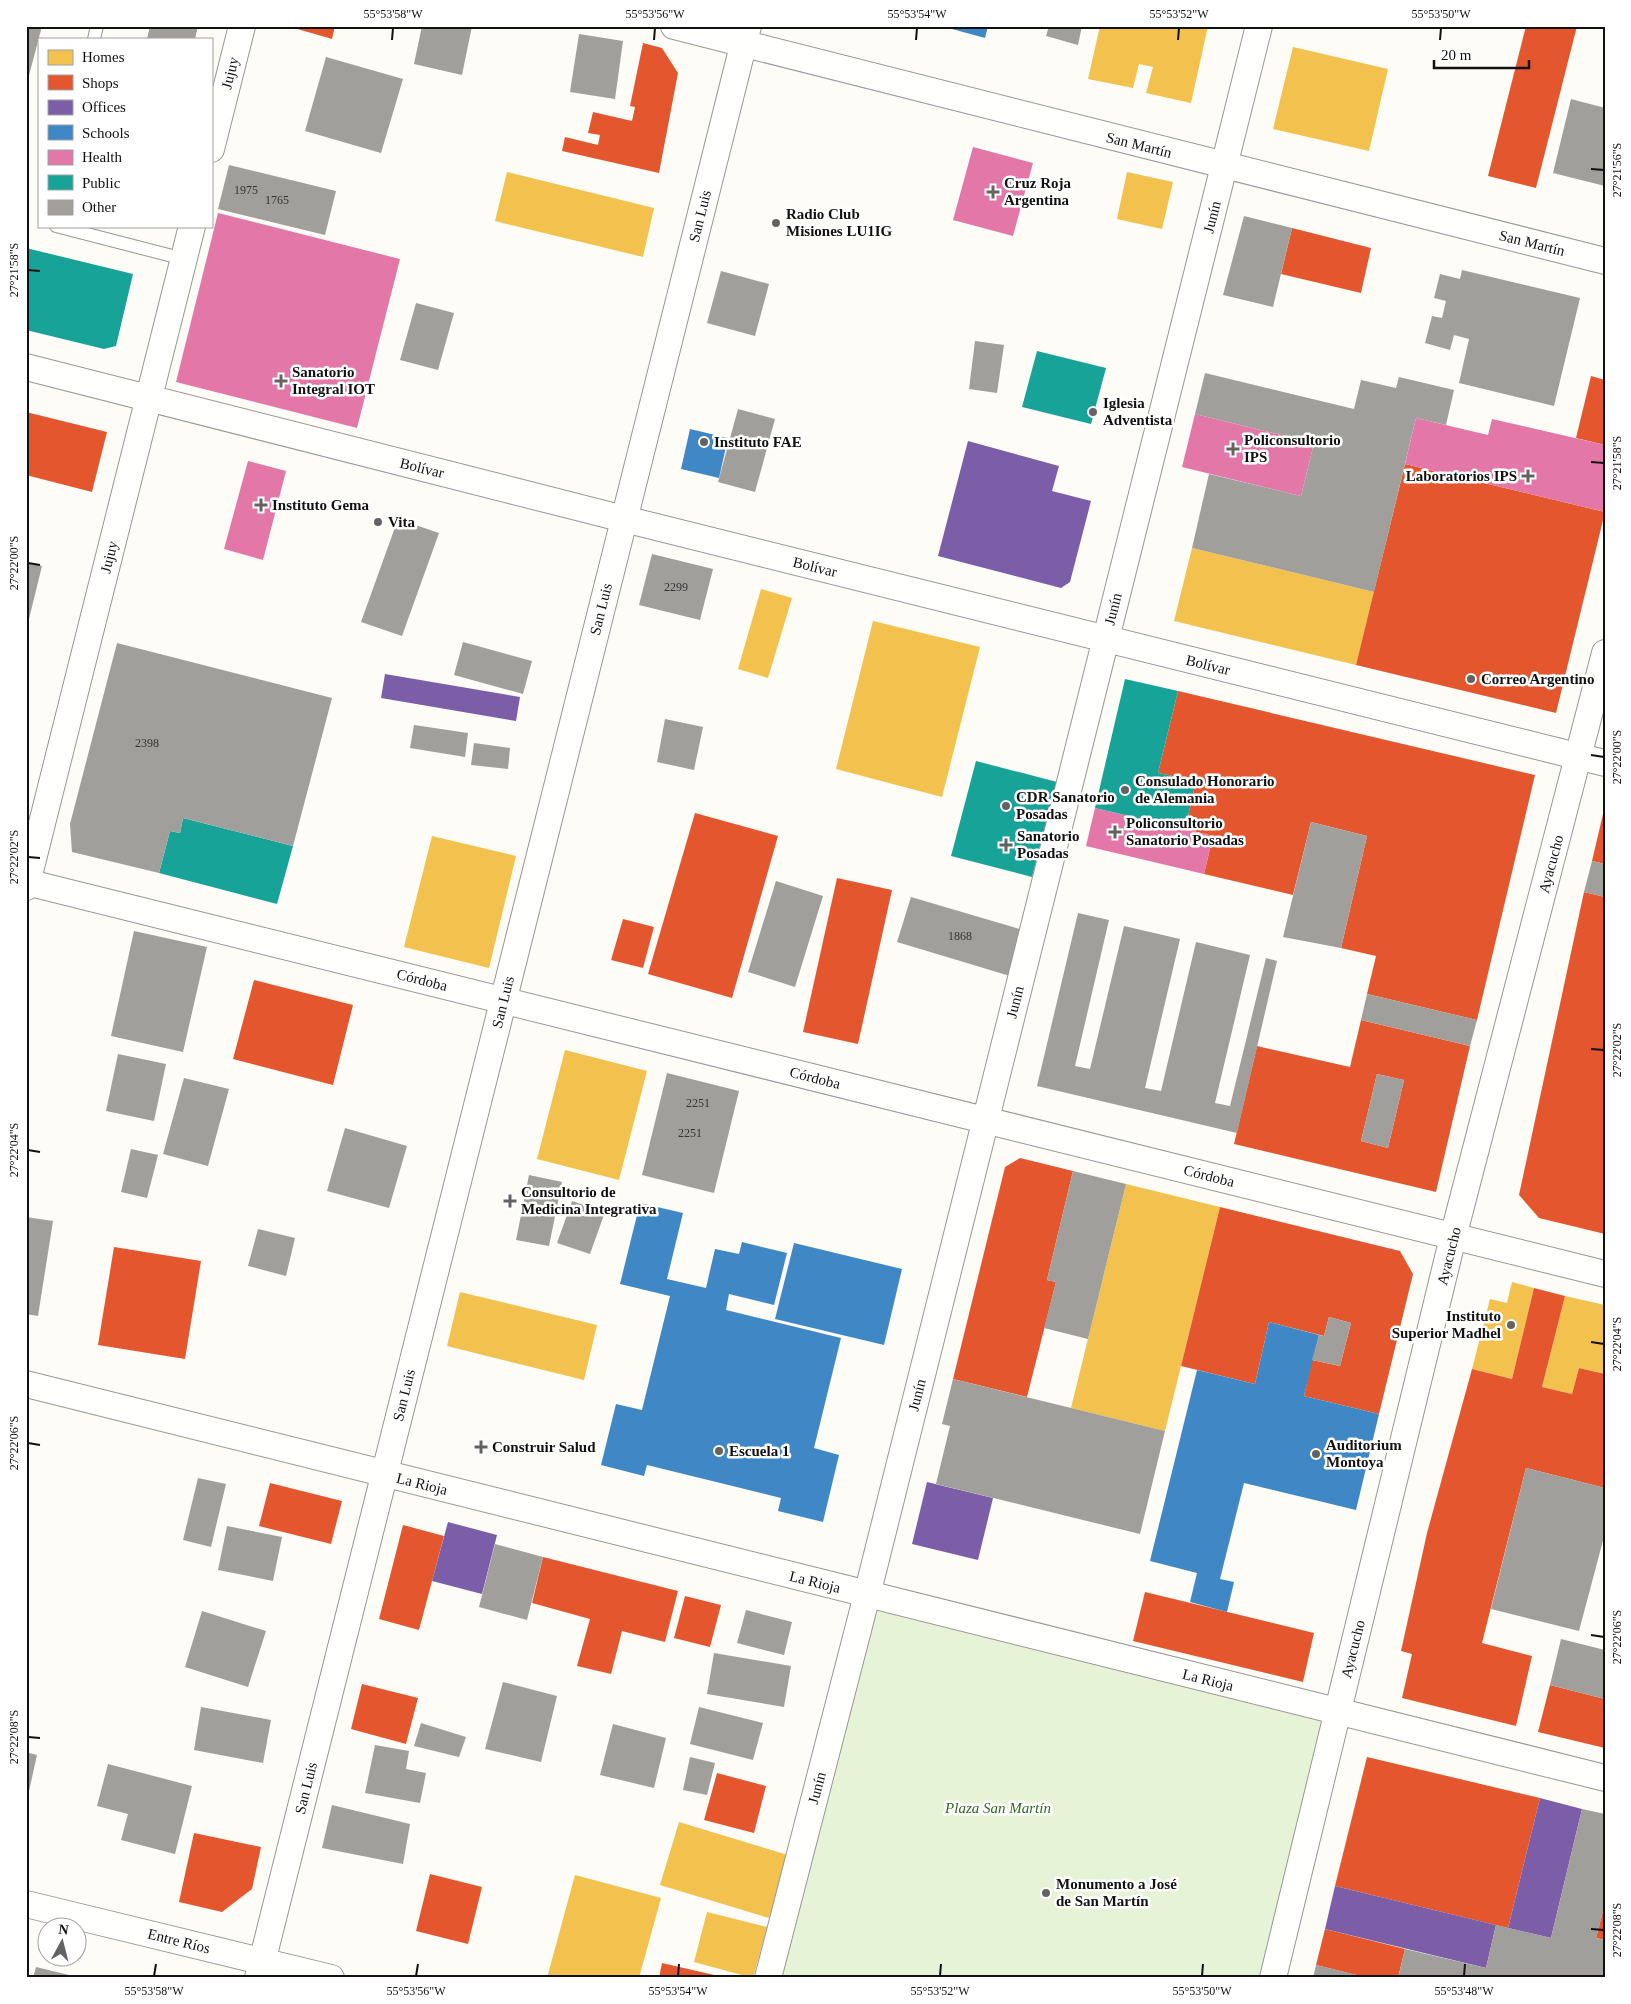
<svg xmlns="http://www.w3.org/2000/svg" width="1631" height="2004" viewBox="0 0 1631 2004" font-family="Georgia,serif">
	<rect width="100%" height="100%" fill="#fdfcf7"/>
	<!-- green -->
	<path fill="#e7f3d7" d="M874 1602 1332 1718 1266 1978H778Z"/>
	<!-- homes -->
	<g fill="#f2c14e">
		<path d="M1100 26H1208L1191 103 1146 93 1153 67 1139 64 1133 88 1088 79Z"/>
		<path d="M1293 47 1388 69 1369 151 1273 129Z"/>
		<path d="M507 172 654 208 643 257 495 221Z"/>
		<path d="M1127 172 1173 182 1162 229 1117 219Z"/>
		<path d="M1192 548 1374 592 1356 665 1174 621Z"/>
		<path d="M761 589 792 598 768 678 738 669Z"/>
		<path d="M873 621 980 647 942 797 836 769Z"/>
		<path d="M432 836 516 856 489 968 404 947Z"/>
		<path d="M565 1050 647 1071 619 1180 537 1159Z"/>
		<path d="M1126 1184 1220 1207 1165 1431 1071 1408Z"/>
		<path d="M1512 1282 1534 1288 1512 1379 1472 1369 1490 1299 1507 1303Z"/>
		<path d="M460 1292 597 1325 584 1380 447 1346Z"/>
		<path d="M1565 1296 1605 1305V1374L1579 1368 1572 1394 1542 1387Z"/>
		<path d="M679 1822 788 1855 769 1918 660 1885Z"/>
		<path d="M575 1875 661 1898 639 1978H547Z"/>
		<path d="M707 1912 767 1927 753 1978 694 1962Z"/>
	</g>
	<!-- shops -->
	<g fill="#e4572e" fill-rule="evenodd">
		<path d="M287 26H335L332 39Z"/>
		<path d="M1526 26H1577L1536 188 1488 176Z"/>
		<path d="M643 43 662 48 678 73 659 173 562 151 565 137 598 145 600 135 588 133 593 112 632 121 635 107 630 106Z"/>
		<path d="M1292 228 1371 248 1361 293 1281 274Z"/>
		<path d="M1591 376 1605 380V445L1576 438Z"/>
		<path d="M26 412 107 432 92 492 26 475Z"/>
		<path d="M1405 464 1605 512 1556 713 1356 665Z"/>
		<path d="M1178 691 1535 775 1477 1020 1367 994 1376 956 1341 948 1367 836 1311 822 1293 895 1204 874 1213 836 1185 829 1196 781 1158 773Z"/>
		<path d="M695 813 778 836 732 998 648 974Z"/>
		<path d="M1605 813V864L1592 861 1603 814Z"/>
		<path d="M837 878 892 890 858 1044 803 1032Z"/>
		<path d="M1584 892 1605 897V1234L1539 1218 1519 1195Z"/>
		<path d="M623 919 654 927 643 968 611 960Z"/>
		<path d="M254 980 353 1005 333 1085 233 1059Z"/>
		<path d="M1361 1020 1470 1046 1436 1192 1234 1144 1257 1046 1350 1067ZM1377 1074 1404 1080 1388 1148 1361 1141Z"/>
		<path d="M1020 1158 1073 1171 1047 1280 1056 1282 1027 1397 953 1379 1005 1167Z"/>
		<path d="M1220 1207 1400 1251 1413 1274 1379 1414 1304 1396 1312 1360 1340 1366 1351 1323 1329 1317 1324 1336 1269 1322 1255 1384 1181 1366Z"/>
		<path d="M114 1247 201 1261 185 1359 98 1345Z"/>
		<path d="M1534 1288 1565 1296 1542 1387 1572 1394 1579 1368 1605 1374V1488L1526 1468 1482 1643 1532 1656 1516 1726 1402 1698 1412 1654 1401 1651 1427 1533 1472 1369 1512 1379Z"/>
		<path d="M270 1483 342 1501 331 1544 259 1526Z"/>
		<path d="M403 1525 444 1536 419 1630 379 1619Z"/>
		<path d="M543 1557 678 1591 665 1642 622 1631 611 1674 577 1666 590 1619 532 1603Z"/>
		<path d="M1145 1592 1314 1633 1303 1682 1133 1641Z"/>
		<path d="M685 1596 721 1605 710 1647 674 1638Z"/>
		<path d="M362 1684 418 1698 406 1744 351 1729Z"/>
		<path d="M1550 1685 1605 1699V1748L1538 1732Z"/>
		<path d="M1367 1757 1540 1798 1508 1928 1335 1886Z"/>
		<path d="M717 1773 766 1786 754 1833 704 1820Z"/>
		<path d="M194 1833 261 1847 252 1889 222 1912 179 1902Z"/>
		<path d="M430 1874 482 1887 468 1944 416 1931Z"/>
		<path d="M1604 1907H1605V1940L1596 1938Z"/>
		<path d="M1325 1929 1405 1949 1398 1978H1368L1316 1965Z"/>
		<path d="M662 1963 723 1977V1978H659Z"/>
	</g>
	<!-- offices -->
	<g fill="#7b5ea7">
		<path d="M968 441 1059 466 1052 491 1091 501 1070 582 1061 588 938 556Z"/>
		<path d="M385 674 520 697 516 721 381 698Z"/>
		<path d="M927 1482 993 1498 978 1560 912 1544Z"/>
		<path d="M448 1522 497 1535 482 1594 432 1581Z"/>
		<path d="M1540 1798 1582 1809 1551 1938 1508 1928Z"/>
		<path d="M1335 1886 1496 1925 1486 1968 1325 1929Z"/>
	</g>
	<!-- schools -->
	<g fill="#3f88c5">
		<path d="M941 26H988L985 38Z"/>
		<path d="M690 429 728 438 719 478 681 469Z"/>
		<path d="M640 1203 683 1213 667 1279 706 1288 715 1249 739 1254 742 1242 787 1253 774 1305 729 1294 726 1310 841 1338 814 1448 839 1455 823 1522 778 1511 781 1498 647 1465 644 1476 601 1465 616 1404 642 1410 670 1296 620 1284Z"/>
		<path d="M794 1243 902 1269 884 1345 775 1319Z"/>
		<path d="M1269 1322 1319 1335 1304 1396 1379 1414 1356 1510 1244 1483 1220 1579 1234 1582 1227 1612 1190 1602 1197 1573 1150 1561 1197 1370 1255 1384Z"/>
	</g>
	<!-- health -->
	<g fill="#e377a8">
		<path d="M973 147 1033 163 1013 236 953 220Z"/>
		<path d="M218 213 400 259 357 428 176 382Z"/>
		<path d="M1195 414 1314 443 1301 496 1182 467Z"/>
		<path d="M1416 418 1488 435 1492 419 1605 445V512L1405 464Z"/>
		<path d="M248 461 286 471 263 560 224 549Z"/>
		<path d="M1095 808 1213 836 1204 874 1086 846Z"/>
	</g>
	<!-- public -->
	<g fill="#17a398">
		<path d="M26 248 133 274 116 346 104 349 26 330Z"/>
		<path d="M1037 351 1106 368 1091 424 1022 407Z"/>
		<path d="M1125 679 1178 691 1158 773 1196 781 1185 829 1095 808Z"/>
		<path d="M976 761 1057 782 1032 877 951 856Z"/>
		<path d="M183 818 293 846 277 904 159 873 170 831 180 833Z"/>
	</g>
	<!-- building -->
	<g fill="#a19f9c">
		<path d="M26 26H42L27 83H26Z"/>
		<path d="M150 26H198L195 39H147Z"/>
		<path d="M422 26H472L462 75 414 64Z"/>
		<path d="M1049 26H1082L1078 45 1046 36Z"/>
		<path d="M579 34 623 41 615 99 570 92Z"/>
		<path d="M326 57 403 79 381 153 305 131Z"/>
		<path d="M1571 99 1605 108V186L1553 173Z"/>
		<path d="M229 165 336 191 325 235 218 209Z"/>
		<path d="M1244 216 1292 228 1273 307 1223 295Z"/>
		<path d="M1462 270 1580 298 1554 406 1459 383 1469 339 1454 335 1450 350 1425 343 1432 316 1442 318 1446 301 1434 298 1440 274 1460 279Z"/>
		<path d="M721 271 769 284 755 336 707 323Z"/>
		<path d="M416 303 454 313 438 370 400 360Z"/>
		<path d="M975 341 1004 345 997 393 969 389Z"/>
		<path d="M1205 373 1354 409 1361 380 1396 388 1399 377 1454 390 1446 425 1416 418 1374 592 1192 548 1209 474 1301 496 1314 443 1195 414Z"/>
		<path d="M738 409 775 419 755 492 718 482Z"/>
		<path d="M398 519 439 533 402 636 361 622Z"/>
		<path d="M652 554 713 569 700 620 639 605Z"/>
		<path d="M26 562 42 566 27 627H26Z"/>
		<path d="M463 642 532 661 523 694 454 675Z"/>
		<path d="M117 643 332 698 293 846 183 818 180 833 170 831 159 873 72 852 70 824Z"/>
		<path d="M665 719 703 727 694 770 657 762Z"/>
		<path d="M414 725 468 733 465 757 410 748Z"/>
		<path d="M474 743 510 748 508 769 471 765Z"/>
		<path d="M1311 822 1367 836 1341 948 1283 937Z"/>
		<path d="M1592 861 1605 864V897L1584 892Z"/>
		<path d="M776 881 823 896 795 987 748 972Z"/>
		<path d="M911 897 1023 930 1010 976 897 942Z"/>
		<path d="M1078 913 1109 920 1075 1066 1090 1069 1124 926 1180 939 1145 1088 1161 1091 1196 942 1250 955 1215 1103 1230 1106 1266 958 1277 961 1237 1133 1037 1086Z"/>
		<path d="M134 931 207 947 183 1052 111 1036Z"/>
		<path d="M1367 994 1477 1020 1470 1046 1361 1020Z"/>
		<path d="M118 1054 166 1064 154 1121 106 1111Z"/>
		<path d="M667 1073 739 1091 714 1193 642 1175Z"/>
		<path d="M1377 1074 1404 1080 1388 1148 1361 1141Z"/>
		<path d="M184 1078 229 1089 208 1166 163 1154Z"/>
		<path d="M345 1128 407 1146 389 1208 327 1191Z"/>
		<path d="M131 1149 158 1155 147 1198 121 1192Z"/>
		<path d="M1073 1171 1126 1184 1088 1339 1044 1328 1056 1282 1047 1280Z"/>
		<path d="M529 1175 562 1182 549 1246 516 1240Z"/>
		<path d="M572 1201 605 1212 590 1254 557 1243Z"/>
		<path d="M26 1217 53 1221 38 1316 26 1314Z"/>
		<path d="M258 1229 295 1238 286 1276 248 1266Z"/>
		<path d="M1329 1317 1351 1323 1340 1366 1312 1360 1319 1335 1324 1336Z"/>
		<path d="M953 1379 1165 1431 1140 1534 936 1484 950 1426 942 1424Z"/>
		<path d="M1526 1468 1605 1488V1533L1579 1631 1491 1609Z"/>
		<path d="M198 1478 226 1484 211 1547 183 1540Z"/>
		<path d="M227 1526 282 1537 273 1581 218 1570Z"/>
		<path d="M495 1544 543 1557 527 1620 479 1607Z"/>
		<path d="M746 1610 792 1622 784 1655 737 1643Z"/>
		<path d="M202 1611 266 1631 248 1687 185 1667Z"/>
		<path d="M1561 1639 1605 1650V1699L1550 1685Z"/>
		<path d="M714 1653 791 1666 784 1707 707 1694Z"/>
		<path d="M503 1682 557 1696 541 1762 485 1749Z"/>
		<path d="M201 1707 271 1720 263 1763 194 1750Z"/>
		<path d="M699 1707 763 1723 753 1760 690 1744Z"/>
		<path d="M421 1723 466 1737 459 1757 414 1746Z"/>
		<path d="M613 1724 666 1738 654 1788 600 1775Z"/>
		<path d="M375 1745 409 1751 406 1769 426 1773 420 1803 365 1793Z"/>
		<path d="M26 1752 37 1755 27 1800H26Z"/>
		<path d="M690 1757 715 1763 707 1795 683 1790Z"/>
		<path d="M108 1764 192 1786 175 1854 121 1840 128 1814 97 1806Z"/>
		<path d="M332 1805 410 1824 403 1864 322 1848Z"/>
		<path d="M1582 1809 1605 1814V1904L1596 1938 1605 1940V1978H1398L1405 1949 1486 1968 1496 1925 1551 1938Z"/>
		<path d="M1316 1965 1365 1977V1978H1313Z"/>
		<path d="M36 1967 69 1975V1978H33Z"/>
	</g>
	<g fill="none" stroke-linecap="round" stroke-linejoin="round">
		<!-- lane casing -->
		<g stroke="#979795" stroke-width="14">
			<g id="lane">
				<path d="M94 39 97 26"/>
				<path d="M56 226 184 259"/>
			</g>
		</g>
		<!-- street casing -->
		<g stroke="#979795" stroke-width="28">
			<g id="street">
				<path d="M674 26 1605 261"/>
				<path d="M211 149 242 26"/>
				<path d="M26 367 624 519 1605 763"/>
				<path d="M26 882 1605 1274"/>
				<path d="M26 887 192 226"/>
				<path d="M26 1384 1605 1778"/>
				<path d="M26 1904 331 1978"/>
				<path d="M258 1978 748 26"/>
				<path d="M768 1978 867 1595 1259 26"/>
				<path d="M1273 1978 1453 1237 1605 653"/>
			</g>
		</g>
		<!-- lane -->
		<use href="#lane" stroke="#fffffe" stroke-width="12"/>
		<!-- street -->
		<use href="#street" stroke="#fffffe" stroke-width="26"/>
	</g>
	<!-- ticks -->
	<path fill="none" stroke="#111" stroke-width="2" d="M392 40 393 28M654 40 655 28M916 40 917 28M1178 40 1179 28M1440 40 1441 28M1591 169 1604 170M28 270 40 271M1591 462 1604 463M28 563 40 565M1591 755 1604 757M28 857 40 858M1591 1049 1604 1050M28 1150 40 1152M1591 1342 1604 1344M28 1443 40 1445M1591 1635 1604 1637M28 1737 40 1738M1591 1929 1604 1930M154 1976 156 1964M416 1976 418 1964M678 1976 679 1964M940 1976 941 1964M1202 1976 1203 1964M1464 1976 1465 1964"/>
	<!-- markers -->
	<g fill="#646362" stroke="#fff" stroke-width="2">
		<path d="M990.5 184.5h5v5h5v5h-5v5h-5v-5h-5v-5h5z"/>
		<circle cx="776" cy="223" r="5"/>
		<path d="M278.5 373.5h5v5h5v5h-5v5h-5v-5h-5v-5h5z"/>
		<circle cx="1093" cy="412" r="5"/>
		<circle cx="704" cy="442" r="5"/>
		<path d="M1230.5 441.5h5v5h5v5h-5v5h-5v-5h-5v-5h5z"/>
		<path d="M1525.5 468.5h5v5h5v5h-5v5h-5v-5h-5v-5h5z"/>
		<path d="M258.5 497.5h5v5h5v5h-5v5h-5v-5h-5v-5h5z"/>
		<circle cx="378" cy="522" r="5"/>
		<circle cx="1471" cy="679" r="5"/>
		<circle cx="1125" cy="790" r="5"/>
		<circle cx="1006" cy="806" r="5"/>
		<path d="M1112.5 824.5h5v5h5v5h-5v5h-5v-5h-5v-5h5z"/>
		<path d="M1003.5 837.5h5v5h5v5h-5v5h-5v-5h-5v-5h5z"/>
		<path d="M507.5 1193.5h5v5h5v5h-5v5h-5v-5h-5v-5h5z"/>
		<circle cx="1511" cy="1325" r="5"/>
		<path d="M478.5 1439.5h5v5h5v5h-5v5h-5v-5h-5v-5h5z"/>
		<circle cx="719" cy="1451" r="5"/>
		<circle cx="1316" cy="1454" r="5"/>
		<circle cx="1046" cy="1893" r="5"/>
	</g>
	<g text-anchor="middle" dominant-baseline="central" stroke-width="5" stroke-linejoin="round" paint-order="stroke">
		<!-- number labels -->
		<g font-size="12" fill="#353434">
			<text x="246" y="190">1975</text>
			<text x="277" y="200">1765</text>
			<text x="676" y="587">2299</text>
			<text x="147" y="743">2398</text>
			<text x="960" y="936">1868</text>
			<text x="698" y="1103">2251</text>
			<text x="690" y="1133">2251</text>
		</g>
		<!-- street labels -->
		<g font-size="15" fill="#111" stroke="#fff">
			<text transform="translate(230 73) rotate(-76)">Jujuy</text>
			<text transform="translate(1139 145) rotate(14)">San Martín</text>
			<text transform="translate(700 216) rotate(-76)">San Luis</text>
			<text transform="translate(1212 217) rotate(-76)">Junín</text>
			<text transform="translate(1532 243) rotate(14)">San Martín</text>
			<text transform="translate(422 468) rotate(14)">Bolívar</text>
			<text transform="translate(109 557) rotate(-76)">Jujuy</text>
			<text transform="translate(815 567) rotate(14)">Bolívar</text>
			<text transform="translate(601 609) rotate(-76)">San Luis</text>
			<text transform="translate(1113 609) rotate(-76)">Junín</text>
			<text transform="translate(1208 665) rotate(14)">Bolívar</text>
			<text transform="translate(1551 864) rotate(-75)">Ayacucho</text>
			<text transform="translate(422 980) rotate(14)">Córdoba</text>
			<text transform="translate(503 1002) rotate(-76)">San Luis</text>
			<text transform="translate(1015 1002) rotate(-76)">Junín</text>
			<text transform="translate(815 1078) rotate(14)">Córdoba</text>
			<text transform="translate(1209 1176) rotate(14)">Córdoba</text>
			<text transform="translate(1449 1256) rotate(-76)">Ayacucho</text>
			<text transform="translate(404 1395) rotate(-76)">San Luis</text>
			<text transform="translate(917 1395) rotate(-76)">Junín</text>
			<text transform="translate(422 1484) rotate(14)">La Rioja</text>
			<text transform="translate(815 1582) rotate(14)">La Rioja</text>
			<text transform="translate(1353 1649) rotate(-76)">Ayacucho</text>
			<text transform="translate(1208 1680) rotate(14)">La Rioja</text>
			<text transform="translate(306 1788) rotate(-76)">San Luis</text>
			<text transform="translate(817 1788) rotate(-75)">Junín</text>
			<text transform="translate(179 1941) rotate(14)">Entre Ríos</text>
		</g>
		<!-- poi labels -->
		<g font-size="15" font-weight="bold" fill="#111" stroke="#fff" text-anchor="start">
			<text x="1004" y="183">Cruz Roja<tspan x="1004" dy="17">Argentina</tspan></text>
			<text x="786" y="214">Radio Club<tspan x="786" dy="17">Misiones LU1IG</tspan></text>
			<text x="292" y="372">Sanatorio<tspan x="292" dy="17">Integral IOT</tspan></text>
			<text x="1103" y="403">Iglesia<tspan x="1103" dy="17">Adventista</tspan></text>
			<text x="1244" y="440">Policonsultorio<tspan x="1244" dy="17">IPS</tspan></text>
			<text x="714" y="442">Instituto FAE</text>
			<text x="1517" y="476" text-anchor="end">Laboratorios IPS</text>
			<text x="272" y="505">Instituto Gema</text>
			<text x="388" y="522">Vita</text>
			<text x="1481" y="679">Correo Argentino</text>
			<text x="1135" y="781">Consulado Honorario<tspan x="1135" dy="17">de Alemania</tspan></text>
			<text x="1016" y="797">CDR Sanatorio<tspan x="1016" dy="17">Posadas</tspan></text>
			<text x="1126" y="823">Policonsultorio<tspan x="1126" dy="17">Sanatorio Posadas</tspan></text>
			<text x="1017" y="836">Sanatorio<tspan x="1017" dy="17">Posadas</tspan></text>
			<text x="521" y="1192">Consultorio de<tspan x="521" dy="17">Medicina Integrativa</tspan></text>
			<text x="1501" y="1316" text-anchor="end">Instituto<tspan x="1501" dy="17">Superior Madhel</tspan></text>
			<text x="1326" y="1445">Auditorium<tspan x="1326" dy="17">Montoya</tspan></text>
			<text x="492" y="1447">Construir Salud</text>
			<text x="729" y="1451">Escuela 1</text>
			<text x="1056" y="1884">Monumento a José<tspan x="1056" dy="17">de San Martín</tspan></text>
		</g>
		<!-- park labels -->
		<g font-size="15" font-style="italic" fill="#2f6b1f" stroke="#fff">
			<text x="998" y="1808">Plaza San Martín</text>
		</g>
	</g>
	<!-- border -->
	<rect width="1631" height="2004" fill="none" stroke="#ffffff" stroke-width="55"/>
	<!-- legend -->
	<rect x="38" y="38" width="175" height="190" fill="#ffffff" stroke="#a0a0a0"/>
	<rect x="48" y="50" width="25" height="15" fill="#f2c14e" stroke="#a0a0a0"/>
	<text x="82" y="62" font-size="15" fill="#111111">Homes</text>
	<rect x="48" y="75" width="25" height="15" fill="#e4572e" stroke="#a0a0a0"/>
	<text x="82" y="88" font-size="15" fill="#111111">Shops</text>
	<rect x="48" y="100" width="25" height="15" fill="#7b5ea7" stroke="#a0a0a0"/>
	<text x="82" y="112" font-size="15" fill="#111111">Offices</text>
	<rect x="48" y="125" width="25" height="15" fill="#3f88c5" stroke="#a0a0a0"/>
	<text x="82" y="138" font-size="15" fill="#111111">Schools</text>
	<rect x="48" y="150" width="25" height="15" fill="#e377a8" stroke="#a0a0a0"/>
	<text x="82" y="162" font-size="15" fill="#111111">Health</text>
	<rect x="48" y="175" width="25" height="15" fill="#17a398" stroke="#a0a0a0"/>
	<text x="82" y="188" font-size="15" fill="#111111">Public</text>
	<rect x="48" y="200" width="25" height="15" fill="#a19f9c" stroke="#a0a0a0"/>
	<text x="82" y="212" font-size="15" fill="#111111">Other</text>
	<!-- north arrow -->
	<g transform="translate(62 1942) rotate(7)"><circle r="24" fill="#ffffff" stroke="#a0a0a0"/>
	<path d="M0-4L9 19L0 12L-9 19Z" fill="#646362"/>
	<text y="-8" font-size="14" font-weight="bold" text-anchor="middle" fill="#111111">N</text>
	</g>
	<!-- scale -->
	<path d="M1434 60v8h95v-8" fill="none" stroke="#111111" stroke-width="2.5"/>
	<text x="1441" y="60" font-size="15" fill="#111111" stroke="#ffffff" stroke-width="4" paint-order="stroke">20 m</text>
	<rect x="28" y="28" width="1576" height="1948" fill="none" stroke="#111" stroke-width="2"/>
	<g font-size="12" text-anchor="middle" fill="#111">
		<text x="393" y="18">55°53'58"W</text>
		<text x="655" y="18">55°53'56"W</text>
		<text x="917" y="18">55°53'54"W</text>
		<text x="1179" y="18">55°53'52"W</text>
		<text x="1441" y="18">55°53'50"W</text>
		<text transform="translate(1617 170) rotate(-90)" y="4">27°21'56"S</text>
		<text transform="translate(14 270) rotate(-90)" y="4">27°21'58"S</text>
		<text transform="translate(1617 463) rotate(-90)" y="4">27°21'58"S</text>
		<text transform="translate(14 563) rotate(-90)" y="4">27°22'00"S</text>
		<text transform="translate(1617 757) rotate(-90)" y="4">27°22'00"S</text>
		<text transform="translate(14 857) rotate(-90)" y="4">27°22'02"S</text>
		<text transform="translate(1617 1050) rotate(-90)" y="4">27°22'02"S</text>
		<text transform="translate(14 1150) rotate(-90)" y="4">27°22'04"S</text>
		<text transform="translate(1617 1344) rotate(-90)" y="4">27°22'04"S</text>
		<text transform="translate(14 1443) rotate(-90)" y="4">27°22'06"S</text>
		<text transform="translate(1617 1637) rotate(-90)" y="4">27°22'06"S</text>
		<text transform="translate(14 1737) rotate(-90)" y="4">27°22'08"S</text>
		<text transform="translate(1617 1930) rotate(-90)" y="4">27°22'08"S</text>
		<text x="154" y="1995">55°53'58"W</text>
		<text x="416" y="1995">55°53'56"W</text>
		<text x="678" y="1995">55°53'54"W</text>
		<text x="940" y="1995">55°53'52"W</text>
		<text x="1202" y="1995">55°53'50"W</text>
		<text x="1464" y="1995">55°53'48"W</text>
	</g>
</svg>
